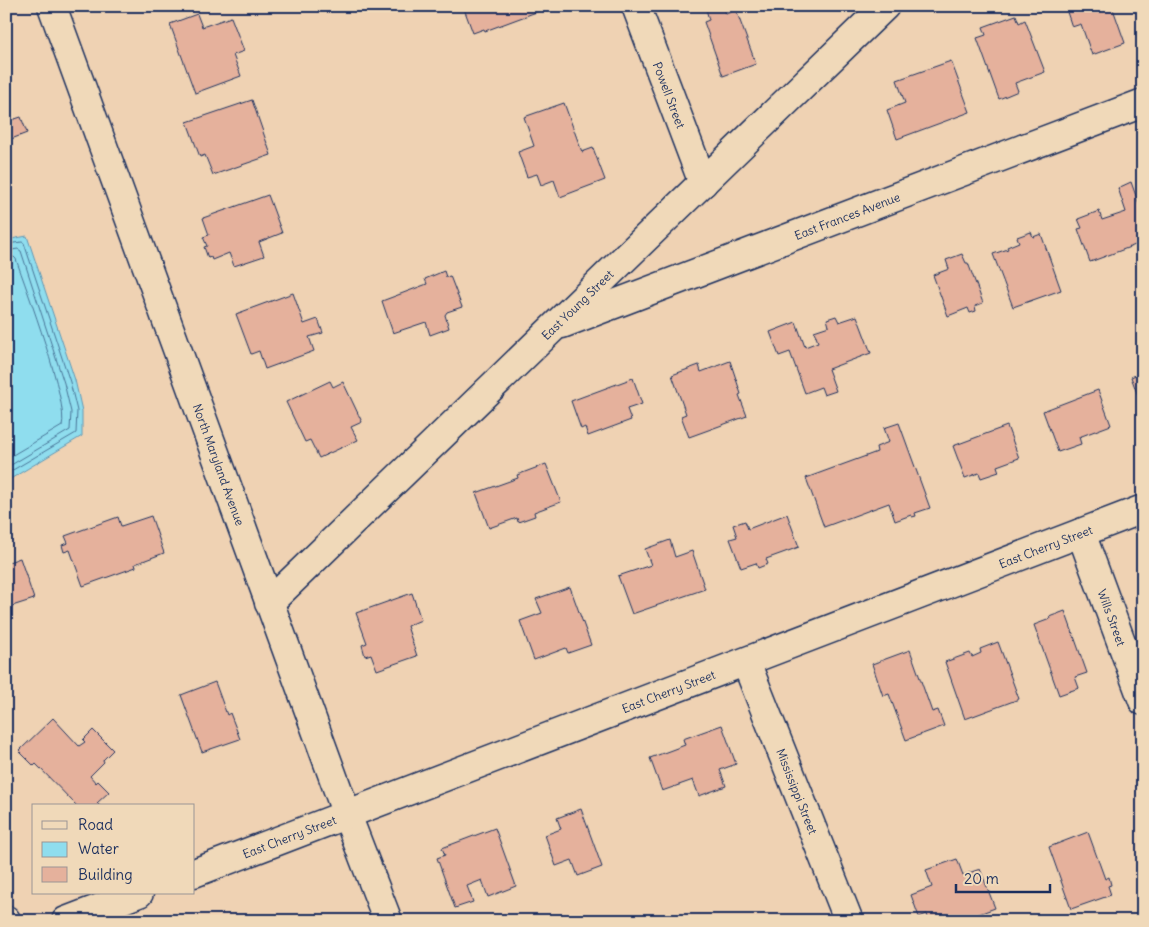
<svg xmlns="http://www.w3.org/2000/svg" width="1149" height="927" viewBox="0 0 1149 927" font-family="Delius,sans-serif">
	<rect width="100%" height="100%" fill="#efd2b3"/>
	<filter id="ink" filterUnits="userSpaceOnUse"><feTurbulence type="fractalNoise" baseFrequency=".02" numOctaves="2"/><feDisplacementMap in="SourceGraphic" scale="10" xChannelSelector="R" yChannelSelector="G"/><feConvolveMatrix kernelMatrix="1 2 1 2 8 2 1 2 1" color-interpolation-filters="sRGB"/></filter>
	<g filter="url(#ink)">
		<!-- water -->
		<path fill="#8fddee" stroke="#6197b4" d="M27 236 75 380 82 411V436L12 478 6 480V240Z"/>
		<g fill="none" stroke-linecap="round" stroke-linejoin="round">
			<!-- shore -->
			<g stroke="#497598" stroke-width="1">
				<path d="M6 244 22 242 24 243 70 382 77 411 76 433 6 474"/>
				<path d="M6 251 18 249 21 251 64 383 71 412 70 430 6 468"/>
				<path d="M6 258 14 257 16 259C26 288 69 402 62 426L6 459"/>
			</g>
		</g>
		<!-- building -->
		<g fill="#e5b19c" stroke="#1b2f5e">
			<path d="M463 6H537L539 11 485 31 484 29 473 33Z"/>
			<path d="M714 6H723L726 14 736 10 756 64 723 76 704 22 709 20 706 9Z"/>
			<path d="M1065 6H1112L1125 43 1092 55 1081 24 1072 27Z"/>
			<path d="M197 14 202 27 231 17 244 51 233 55 241 76 195 93 170 24Z"/>
			<path d="M1016 15 1019 23 1025 20 1045 72 1015 83 1018 91 999 99 977 38 986 35 983 27Z"/>
			<path d="M951 61 970 112 897 139 887 110 905 103 897 80Z"/>
			<path d="M252 100 271 155 213 175 205 155 200 157 187 122Z"/>
			<path d="M564 103 582 152 593 148 605 180 560 197 554 180 541 185 537 174 527 177 518 152 534 146 524 117Z"/>
			<path d="M21 117 27 133 6 141V122Z"/>
			<path d="M1131 182 1140 207 1143 206V251L1141 252 1138 244 1090 262 1078 229 1082 228 1078 219 1099 211 1102 220 1126 212 1118 188Z"/>
			<path d="M268 195 282 233 259 242 264 256 234 266 229 253 212 260 211 257 208 258 204 247 207 246 203 237 209 235 203 218Z"/>
			<path d="M1031 232 1033 237 1041 234 1061 290 1013 307 993 254 1008 249 1007 247 1019 242 1017 237Z"/>
			<path d="M962 254 966 263H968L983 303 975 306 976 311 970 313 968 308 948 316 933 275 949 269 946 260Z"/>
			<path d="M444 271 446 277 450 276 462 307 447 312 445 315 449 328 430 335 426 322 393 333 382 301 427 284 425 279Z"/>
			<path d="M293 293 304 324 318 319 323 333 309 337 314 351 265 369 259 351 251 354 236 314Z"/>
			<path d="M836 316 839 322 857 316 871 353 828 369 836 391 824 395 821 387 805 393 790 352 779 356 770 332 796 322 805 347 818 342 814 331 829 326 827 319Z"/>
			<path d="M730 361 741 394 739 395 747 416 689 437 681 416 686 414 672 375 699 365 701 372Z"/>
			<path d="M1143 372V409L1131 377Z"/>
			<path d="M633 378 642 404 627 409 631 420 588 436 585 427 581 429 571 401Z"/>
			<path d="M330 381 333 387 343 382 362 422 351 427 358 440 319 458 310 440 305 442 286 402Z"/>
			<path d="M1098 390 1111 425 1079 437 1081 444 1058 452 1043 411Z"/>
			<path d="M899 423 930 508 915 513 916 516 912 517 911 515 895 521 889 503 824 527 806 478 877 452 876 447 889 442 884 428Z"/>
			<path d="M1007 426 1019 458 997 466 999 472 981 478 979 473 965 478 953 446Z"/>
			<path d="M546 464 561 502 534 512 535 516 518 522 517 518 489 528 476 493 518 478 517 475Z"/>
			<path d="M787 514 799 547 766 559 768 564 758 568 756 563 741 568 730 539 737 537 733 525 745 521 748 529Z"/>
			<path d="M151 516 164 553 135 564 136 567 83 586 70 550 64 552 62 545 68 543 65 536 118 517 121 526Z"/>
			<path d="M670 540 675 557 692 551 705 589 632 614 618 576 651 565 645 549Z"/>
			<path d="M20 558 34 599 6 608V563Z"/>
			<path d="M570 587 591 645 568 653 566 648 534 660 520 621 542 613 536 599Z"/>
			<path d="M412 593 421 620 407 626 417 656 377 670 371 654 365 656 362 645 367 643 356 613Z"/>
			<path d="M1065 611 1087 673 1075 677 1079 688 1059 695 1034 625 1050 619 1049 617Z"/>
			<path d="M998 642 1019 699 965 719 945 662 970 653 972 657 981 653 980 649Z"/>
			<path d="M910 650 932 712 938 710 944 726 906 740 889 694 883 696 872 664Z"/>
			<path d="M215 682 227 715 230 713 240 739 202 752 181 695Z"/>
			<path d="M53 718 79 746 85 742 83 740 93 730 113 750 103 760 104 762 90 776 96 783 98 781 109 792 97 803 100 806H77L36 764 34 766 19 751Z"/>
			<path d="M722 725 736 764 720 770 726 786 699 796 693 780 662 791 650 758 685 745 683 739Z"/>
			<path d="M581 809 602 867 578 876 572 860 556 866 545 835 561 829 557 818Z"/>
			<path d="M495 828 516 886 488 897 482 880 467 886 473 902 455 908 437 858 445 855 442 848Z"/>
			<path d="M1088 832 1105 879 1109 877 1111 885 1108 886 1111 895 1071 909 1049 847Z"/>
			<path d="M957 859 963 875 980 869 995 908 960 921H929L927 914 919 917 911 895 932 887 926 870Z"/>
		</g>
		<g fill="none" stroke-linecap="round" stroke-linejoin="round">
			<!-- minor casing -->
			<g stroke="#1b2f5e" stroke-width="31">
				<g id="minor">
					<path id="s1" d="M52 6 347 815 388 921"/>
					<path id="s2" d="M636 6 703 183"/>
					<path id="s3" d="M562 324 1143 103"/>
					<path id="s4" d="M1081 533 1143 701"/>
					<path id="s5" d="M269 603 885 6"/>
					<path id="s6" d="M746 662 849 921"/>
					<path id="s7" d="M194 873 1143 509"/>
					<path d="M6 920V921"/>
					<path d="M66 921 139 893"/>
				</g>
			</g>
			<!-- minor -->
			<use href="#minor" stroke="#f0d9b9" stroke-width="28"/>
		</g>
	</g>
	<g text-anchor="middle" dominant-baseline="central" stroke-width="4.5" stroke-linejoin="round" paint-order="stroke">
		<!-- street labels -->
		<g font-size="12" fill="#1b2f5e" stroke="#f0d9b9">
			<text stroke="none"><textPath href="#s2" startOffset="95">Powell Street</textPath></text>
			<text stroke="none"><textPath href="#s3" startOffset="305">East Frances Avenue</textPath></text>
			<text stroke="none"><textPath href="#s5" startOffset="429">East Young Street</textPath></text>
			<text stroke="none"><textPath href="#s1" startOffset="488">North Maryland Avenue</textPath></text>
			<text stroke="none"><textPath href="#s7" startOffset="912">East Cherry Street</textPath></text>
			<text stroke="none"><textPath href="#s4" startOffset="90">Wills Street</textPath></text>
			<text stroke="none"><textPath href="#s7" startOffset="508">East Cherry Street</textPath></text>
			<text stroke="none"><textPath href="#s6" startOffset="139">Mississippi Street</textPath></text>
			<text stroke="none"><textPath href="#s7" startOffset="102">East Cherry Street</textPath></text>
		</g>
	</g>
	<!-- margin -->
	<rect width="1149" height="927" fill="none" stroke="#f0d9b9" stroke-width="25"/>
	<rect x="12" y="12" width="1124" height="902" fill="none" stroke="#1b2f5e" stroke-width="2" filter="url(#ink)"/>
	<!-- legend -->
	<rect x="32" y="804" width="162" height="90" fill="#f0d9b9" stroke="#9b9595"/>
	<rect x="42" y="821" width="25" height="8" fill="#f0d9b9" stroke="#9b9595"/>
	<text x="78" y="830" font-size="15" fill="#1b2f5e">Road</text>
	<rect x="42" y="842" width="25" height="15" fill="#8fddee" stroke="#9b9595"/>
	<text x="78" y="854" font-size="15" fill="#1b2f5e">Water</text>
	<rect x="42" y="867" width="25" height="15" fill="#e5b19c" stroke="#9b9595"/>
	<text x="78" y="880" font-size="15" fill="#1b2f5e">Building</text>
	<!-- scale -->
	<path d="M956 884v8h94v-8" fill="none" stroke="#1b2f5e" stroke-width="2.5"/>
	<text x="964" y="884" font-size="15" fill="#1b2f5e" stroke="#f0d9b9" stroke-width="4" paint-order="stroke">20 m</text>
</svg>
